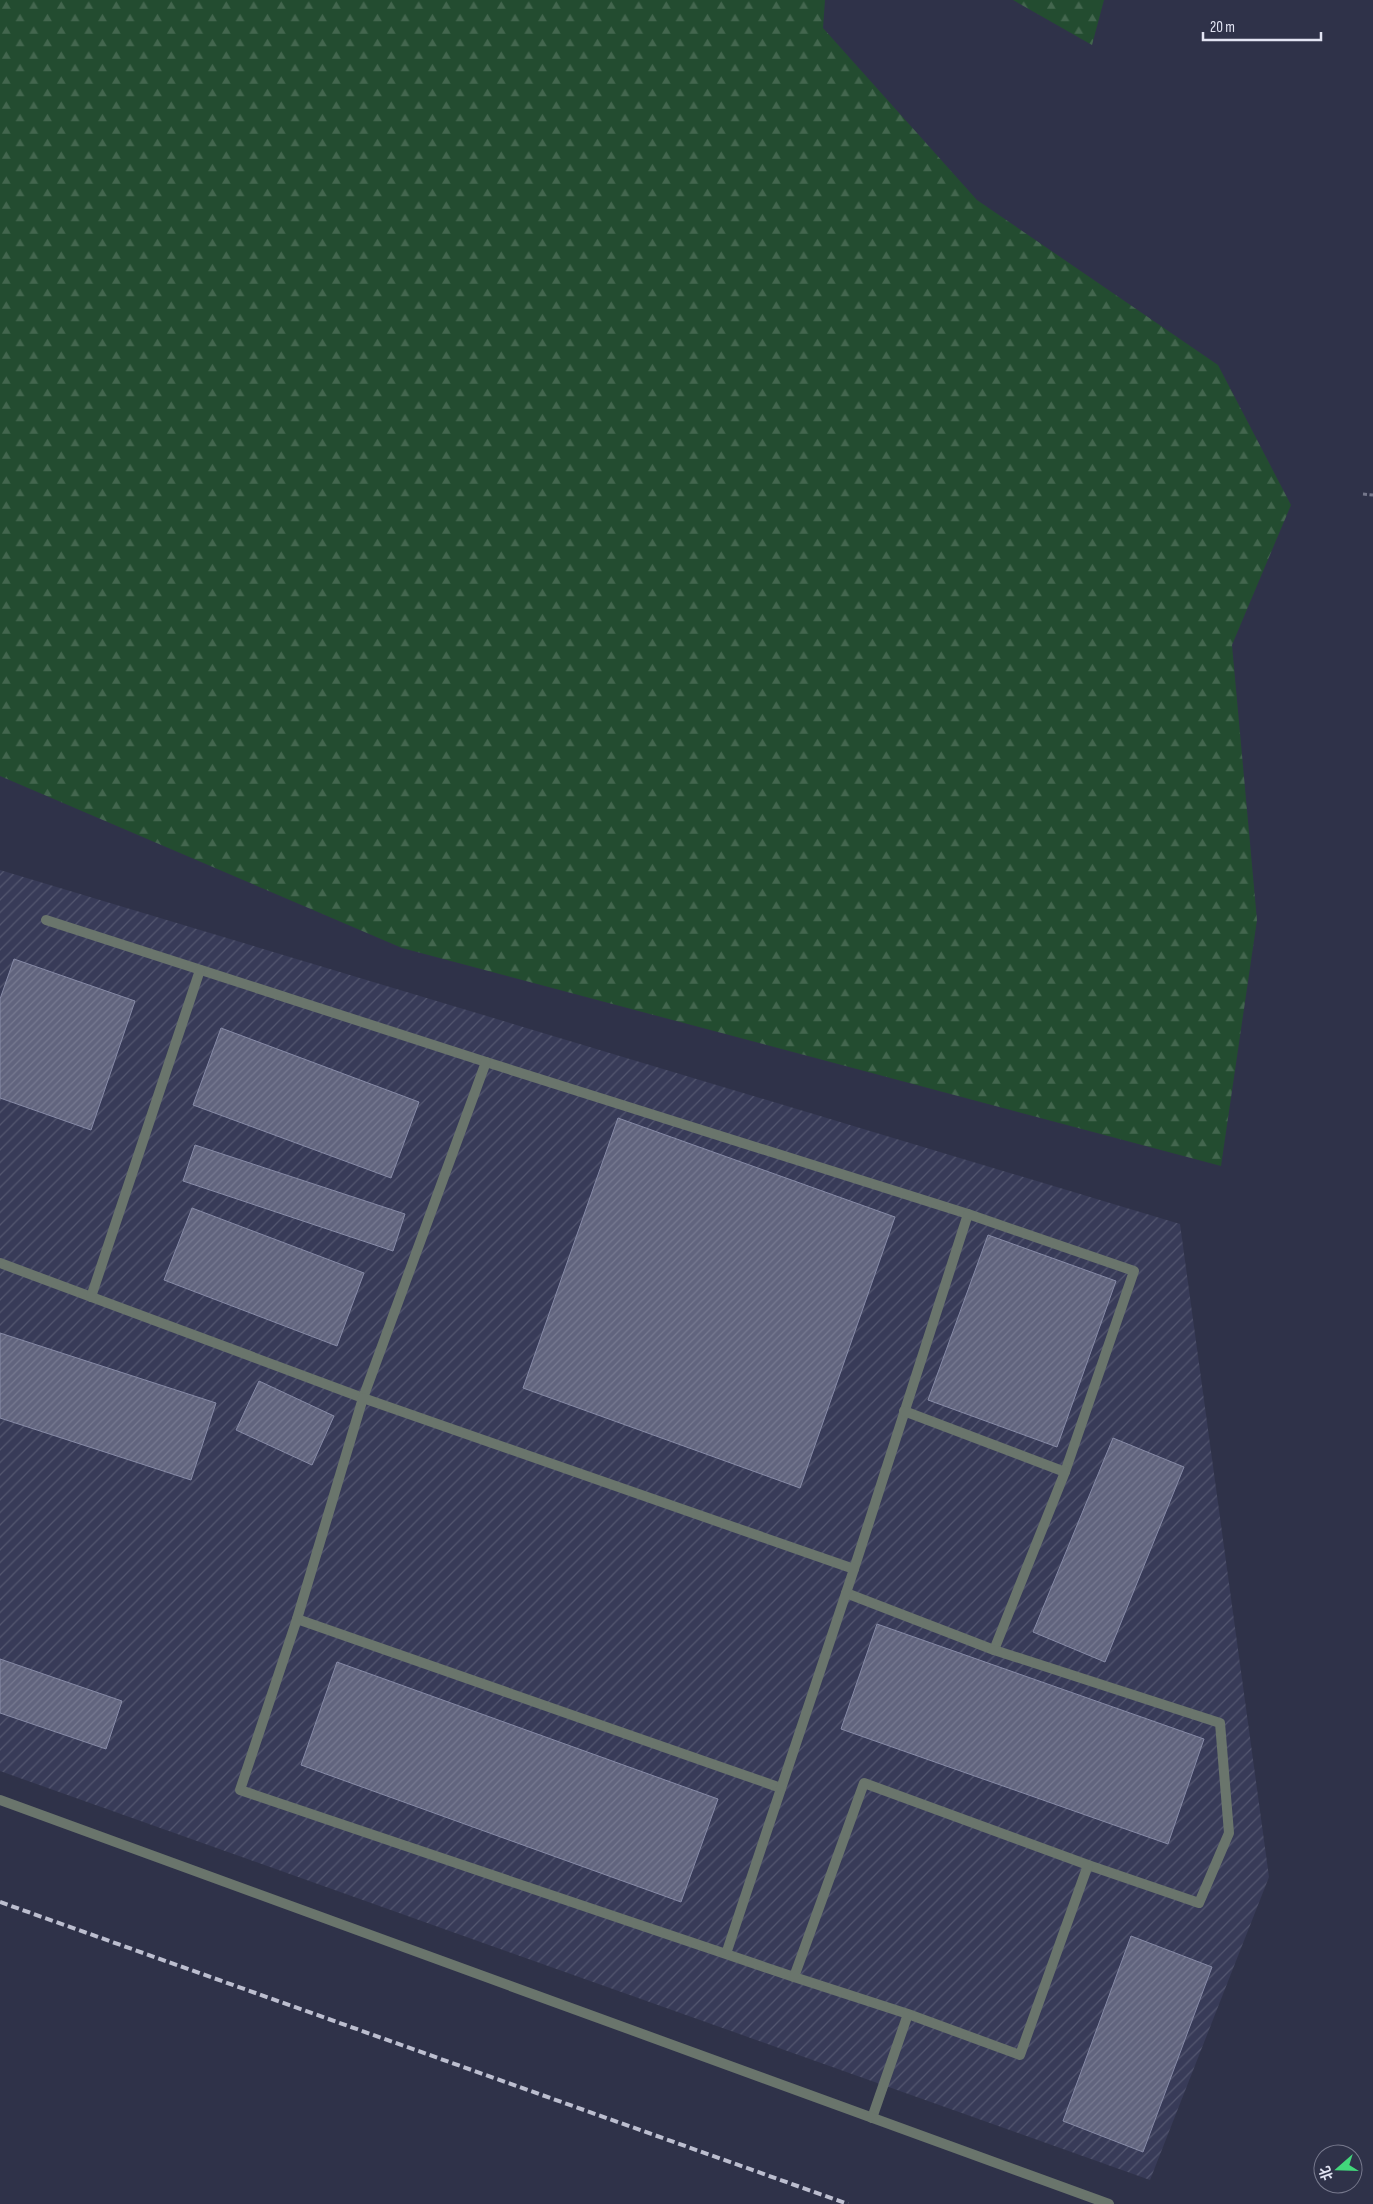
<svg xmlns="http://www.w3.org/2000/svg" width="1373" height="2204" viewBox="0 0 1373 2204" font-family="'Sofia Sans Condensed','Noto Sans SC',sans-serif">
	<defs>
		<pattern id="industrial-furrows" width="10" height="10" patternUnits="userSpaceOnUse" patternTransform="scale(1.25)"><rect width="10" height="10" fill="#383b58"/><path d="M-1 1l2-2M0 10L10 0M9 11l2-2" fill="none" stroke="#545770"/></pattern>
		<pattern id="forest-firs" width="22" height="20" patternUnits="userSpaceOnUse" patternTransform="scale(1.25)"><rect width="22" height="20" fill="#234c30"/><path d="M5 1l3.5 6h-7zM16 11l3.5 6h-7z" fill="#43664e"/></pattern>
		<pattern id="building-hatch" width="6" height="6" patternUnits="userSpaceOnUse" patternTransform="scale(1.25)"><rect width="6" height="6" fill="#61647e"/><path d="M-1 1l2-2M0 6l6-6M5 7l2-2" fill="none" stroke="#777a91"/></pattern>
	</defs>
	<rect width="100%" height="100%" fill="#2f3249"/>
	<!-- industrial -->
	<path fill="url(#industrial-furrows)" d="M0 870 1180 1224 1269 1877 1150 2180 0 1771Z"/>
	<!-- forest -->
	<g fill="url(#forest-firs)">
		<path d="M0 0H825L823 28 977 200 1218 365 1291 505 1232 645 1257 920 1221 1166 402 948 0 776Z"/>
		<path d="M1013 0H1104L1092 45Z"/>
	</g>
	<!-- building -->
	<g fill="url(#building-hatch)" stroke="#878ba7">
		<path d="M14 959 135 1001 91 1130 0 1098V999Z"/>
		<path d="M221 1028 419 1102 391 1178 193 1105Z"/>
		<path d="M618 1118 895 1217 800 1488 523 1388Z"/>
		<path d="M195 1145 405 1214 393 1251 183 1181Z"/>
		<path d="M192 1208 364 1273 337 1346 164 1280Z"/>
		<path d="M988 1235 1116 1281 1057 1447 928 1400Z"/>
		<path d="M0 1333 216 1403 191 1480 0 1418Z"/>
		<path d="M259 1381 334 1416 312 1465 236 1430Z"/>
		<path d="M1113 1438 1184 1467 1105 1662 1033 1632Z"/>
		<path d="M877 1624 1204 1739 1168 1844 841 1729Z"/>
		<path d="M0 1659 122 1701 106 1749 0 1713Z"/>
		<path d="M337 1662 718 1799 681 1902 301 1765Z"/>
		<path d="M1131 1936 1212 1967 1143 2152 1063 2121Z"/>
	</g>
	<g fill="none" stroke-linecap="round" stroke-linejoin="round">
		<!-- path -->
		<path stroke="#75778b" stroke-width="3" stroke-dasharray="4 2.5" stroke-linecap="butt" d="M1363 494 1373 495"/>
		<!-- service -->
		<g stroke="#6a756c" stroke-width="10">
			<path d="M46 920 486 1062 968 1214 854 1569"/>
			<path d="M968 1214 1134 1271 1065 1472"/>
			<path d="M0 1263 363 1398 486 1062"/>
			<path d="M91 1297 200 970"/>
			<path d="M846 1593 994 1650 1065 1472 904 1411"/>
			<path d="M297 1619 781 1788"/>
			<path d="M994 1650 1220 1723 1229 1833 1199 1903 1088 1865"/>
			<path d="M726 1954 854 1569 363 1398 297 1619 240 1790 726 1954 794 1977"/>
			<path d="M872 2118 908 2014 1020 2055 1088 1865 864 1783 794 1977 908 2014"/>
		</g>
		<!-- minor -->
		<path stroke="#6a756c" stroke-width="10" d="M0 1800 1109 2204"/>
		<!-- rail -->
		<path stroke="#bcbecf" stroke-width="4" stroke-dasharray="8 4" stroke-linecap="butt" d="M0 1902 848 2204"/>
	</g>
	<!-- north arrow -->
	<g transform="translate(1338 2169) rotate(250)"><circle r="24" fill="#2f3249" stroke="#77798d"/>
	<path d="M0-4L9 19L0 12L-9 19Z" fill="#42d77b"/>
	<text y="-8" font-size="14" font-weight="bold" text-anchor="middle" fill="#e2e4f3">北</text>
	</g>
	<!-- scale -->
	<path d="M1203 32v8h118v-8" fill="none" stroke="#e2e4f3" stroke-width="2.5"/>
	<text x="1210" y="32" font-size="15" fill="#e2e4f3" stroke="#2f3249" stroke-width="4" paint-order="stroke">20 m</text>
</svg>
